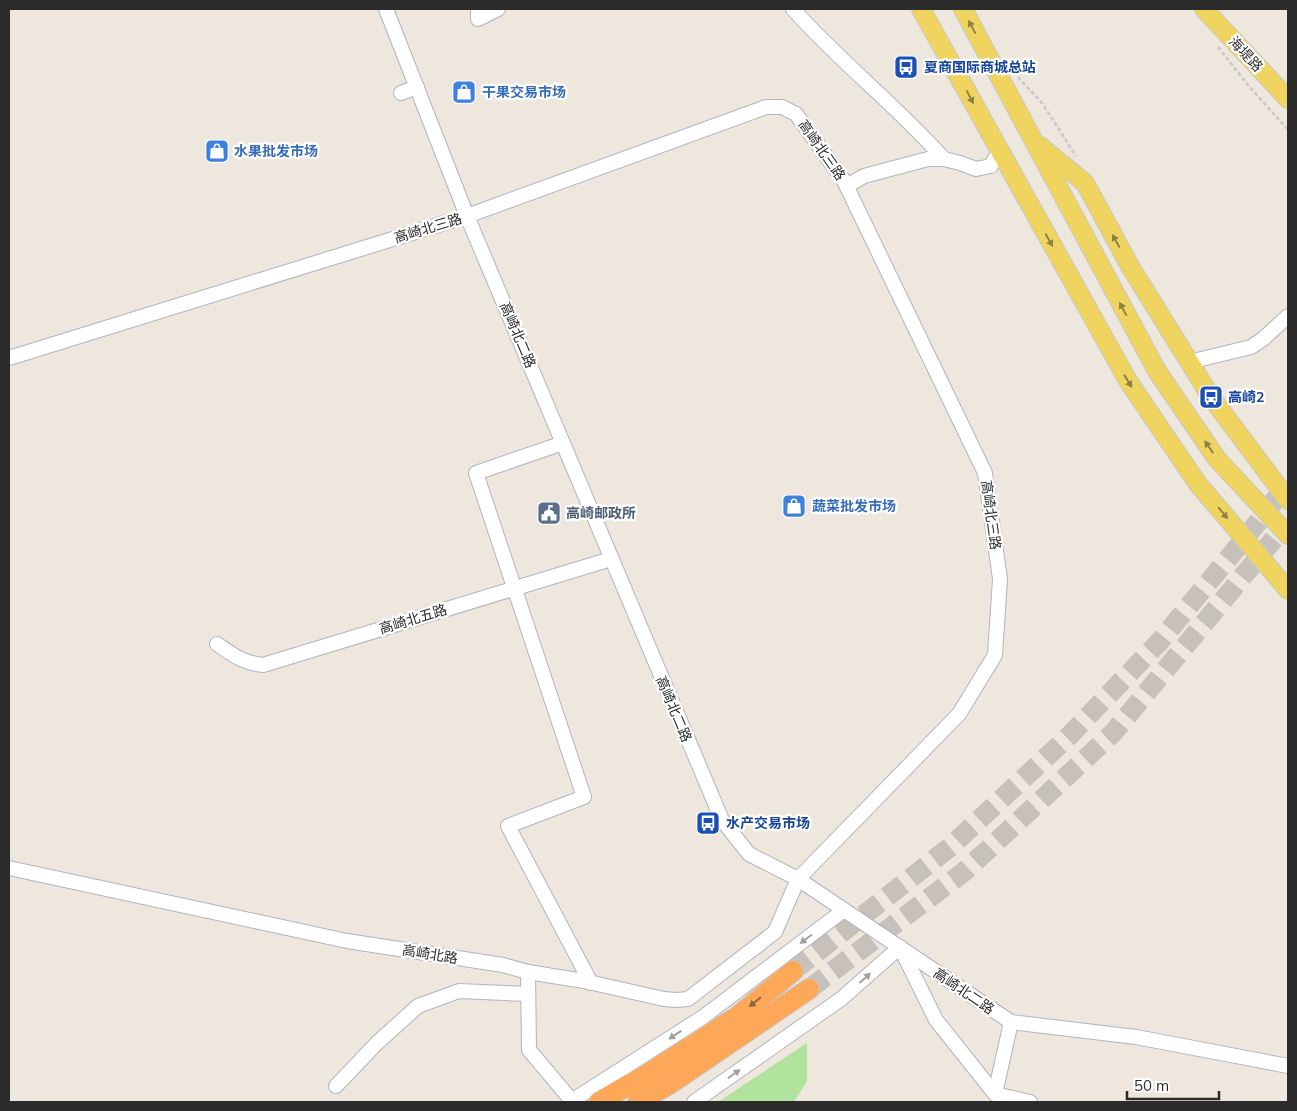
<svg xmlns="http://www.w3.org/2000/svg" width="1297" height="1111" viewBox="0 0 1297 1111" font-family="Mulish,'Noto Sans SC',sans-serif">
	<rect width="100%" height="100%" fill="#ede7de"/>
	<!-- grass -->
	<path fill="#b0e39b" d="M807 1043V1081L794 1102H718Z"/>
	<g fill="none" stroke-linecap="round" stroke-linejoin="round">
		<!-- highway-tunnel -->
		<g stroke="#c6c1ba" stroke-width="20" stroke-dasharray="20 10" stroke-linecap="butt">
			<path d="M793 971 950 847 1070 735 1161 640 1258 522 1288 483"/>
			<path d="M809 989 965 871 1113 733 1288 522"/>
		</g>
		<!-- minor casing -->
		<g stroke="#b1b4bf" stroke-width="16">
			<g id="minor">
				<path d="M386 9 467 216 722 820 749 854 798 879 1011 1022 1136 1037 1288 1066"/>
				<path d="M478 9V19L498 9"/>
				<path d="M793 9C840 62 897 106 944 159"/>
				<path d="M401 93 417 87"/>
				<path d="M847 186 864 176 928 159H944L960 163 976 169 991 166 999 151"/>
				<path d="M9 358 467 216 766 107H782L796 114 844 181 985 473 1000 579 995 655 959 714 798 879 775 932 688 999 676 1000 664 999 584 981 528 972 503 965 347 941 9 868"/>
				<path d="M1189 362 1251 347 1263 339 1288 316"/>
				<path d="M563 443 476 473 584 797 508 826 591 983"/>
				<path d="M217 644C233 655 243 663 263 665L611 559"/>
				<path d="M528 972 529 1050 572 1101"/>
				<path d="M1011 1022 995 1094 1030 1102"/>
				<path d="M336 1086 377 1043 418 1006 459 991 528 994"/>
				<path d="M570 1102 703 1017 844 910"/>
				<path d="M694 1102 841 999 900 947 936 1020 995 1094"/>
			</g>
		</g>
		<!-- major casing -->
		<g stroke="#c8c8c8" stroke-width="20">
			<g id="major">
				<path d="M921 9 1128 381 1198 484 1288 590"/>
				<path d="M963 9 1157 371 1217 459 1288 535"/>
				<path d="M1204 9 1288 99"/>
				<path d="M1040 146 1085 183 1131 268 1211 397 1288 500"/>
			</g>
		</g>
		<!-- highway casing -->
		<g stroke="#c8c8c8" stroke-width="22">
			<g id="highway">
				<path d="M599 1102 646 1075 737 1017 793 971"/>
				<path d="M638 1102 671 1083 809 989"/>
			</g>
		</g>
		<!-- path -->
		<g stroke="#c8c8c8" stroke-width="2.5" stroke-dasharray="4 2.5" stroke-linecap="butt">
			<path d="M1218 47 1248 85 1288 130"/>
			<path d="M1018 77 1042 103 1076 156"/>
		</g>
		<!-- minor -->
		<use href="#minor" stroke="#fff" stroke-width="14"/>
		<!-- major -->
		<use href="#major" stroke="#f0d460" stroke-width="18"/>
		<!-- highway -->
		<use href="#highway" stroke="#fda759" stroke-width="20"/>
	</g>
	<!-- one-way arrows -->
	<defs><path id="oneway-solid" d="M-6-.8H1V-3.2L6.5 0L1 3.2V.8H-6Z" transform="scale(1.25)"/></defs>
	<g fill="#8e8046">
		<use href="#oneway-solid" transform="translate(972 27) rotate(-118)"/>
		<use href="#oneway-solid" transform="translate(970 97) rotate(62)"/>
		<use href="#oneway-solid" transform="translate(1049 240) rotate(61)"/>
		<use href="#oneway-solid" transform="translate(1116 241) rotate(-119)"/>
		<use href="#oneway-solid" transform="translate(1123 309) rotate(-118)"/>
		<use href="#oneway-solid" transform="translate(1128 381) rotate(58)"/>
		<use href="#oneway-solid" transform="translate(1209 447) rotate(-125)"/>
		<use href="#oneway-solid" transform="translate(1223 513) rotate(50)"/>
	</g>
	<g fill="#a0a0a0">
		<use href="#oneway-solid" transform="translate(806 939) rotate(143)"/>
		<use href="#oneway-solid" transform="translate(865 978) rotate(-42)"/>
		<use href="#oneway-solid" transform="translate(675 1035) rotate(147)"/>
		<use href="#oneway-solid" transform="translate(734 1074) rotate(-35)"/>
	</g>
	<use fill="#8a6340" href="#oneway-solid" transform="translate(755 1002) rotate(141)"/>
	<!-- icons -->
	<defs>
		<g id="bus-square" transform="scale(1.25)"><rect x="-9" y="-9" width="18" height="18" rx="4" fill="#1a4fb4" stroke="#fff"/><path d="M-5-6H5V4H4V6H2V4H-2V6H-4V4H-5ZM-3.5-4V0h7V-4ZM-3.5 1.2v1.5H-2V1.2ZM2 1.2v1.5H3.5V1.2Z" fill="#fff"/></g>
		<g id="shop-square" transform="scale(1.25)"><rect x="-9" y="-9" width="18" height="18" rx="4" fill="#3f7fe0" stroke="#fff"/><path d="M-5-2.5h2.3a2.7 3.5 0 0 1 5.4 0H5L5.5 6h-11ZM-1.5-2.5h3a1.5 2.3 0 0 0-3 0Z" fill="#fff"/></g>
		<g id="civic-square" transform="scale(1.25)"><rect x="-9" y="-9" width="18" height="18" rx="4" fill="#5c6f8a" stroke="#fff"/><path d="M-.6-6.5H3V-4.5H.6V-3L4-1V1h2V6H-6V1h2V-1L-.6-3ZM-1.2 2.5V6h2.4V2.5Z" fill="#fff"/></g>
	</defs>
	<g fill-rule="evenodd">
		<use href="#bus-square" x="906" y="67"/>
		<use href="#shop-square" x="464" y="92"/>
		<use href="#shop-square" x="217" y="151"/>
		<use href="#bus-square" x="1211" y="397"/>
		<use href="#shop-square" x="794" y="506"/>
		<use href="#civic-square" x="549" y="513"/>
		<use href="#bus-square" x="708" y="823"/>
	</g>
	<g text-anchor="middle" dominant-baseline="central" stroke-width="4.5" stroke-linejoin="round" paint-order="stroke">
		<!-- street labels -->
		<g font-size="14" fill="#2b2b2b" stroke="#fff">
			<text transform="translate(1246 54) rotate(47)">海堤路</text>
			<text transform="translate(822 150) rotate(55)">高崎北三路</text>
			<text transform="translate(428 228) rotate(-17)">高崎北三路</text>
			<text transform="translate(518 335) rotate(67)">高崎北二路</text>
			<text transform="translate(991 515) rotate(82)">高崎北三路</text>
			<text transform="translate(413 619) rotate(-17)">高崎北五路</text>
			<text transform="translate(674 709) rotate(67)">高崎北二路</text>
			<text transform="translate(430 954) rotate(9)">高崎北路</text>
			<text transform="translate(964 991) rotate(34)">高崎北二路</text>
		</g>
		<!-- transit labels -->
		<g font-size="14" font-weight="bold" fill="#164399" stroke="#fff" text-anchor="start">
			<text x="924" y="67">夏商国际商城总站</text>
			<text x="1228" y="397">高崎2</text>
			<text x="726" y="823">水产交易市场</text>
		</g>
		<!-- shop labels -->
		<g font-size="14" font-weight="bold" fill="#366cbe" stroke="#fff" text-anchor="start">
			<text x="482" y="92">干果交易市场</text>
			<text x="234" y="151">水果批发市场</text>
			<text x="812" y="506">蔬菜批发市场</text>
		</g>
		<!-- service labels -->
		<g font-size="14" font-weight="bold" fill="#4e5e75" stroke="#fff" text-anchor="start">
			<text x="566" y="513">高崎邮政所</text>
		</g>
	</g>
	<!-- border -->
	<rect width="1297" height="1111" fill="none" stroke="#2b2b2b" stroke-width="20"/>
	<!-- scale -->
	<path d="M1127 1091v8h92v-8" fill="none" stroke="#2b2b2b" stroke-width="2.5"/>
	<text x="1134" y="1091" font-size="15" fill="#2b2b2b" stroke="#ffffff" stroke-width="4" paint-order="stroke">50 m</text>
</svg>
